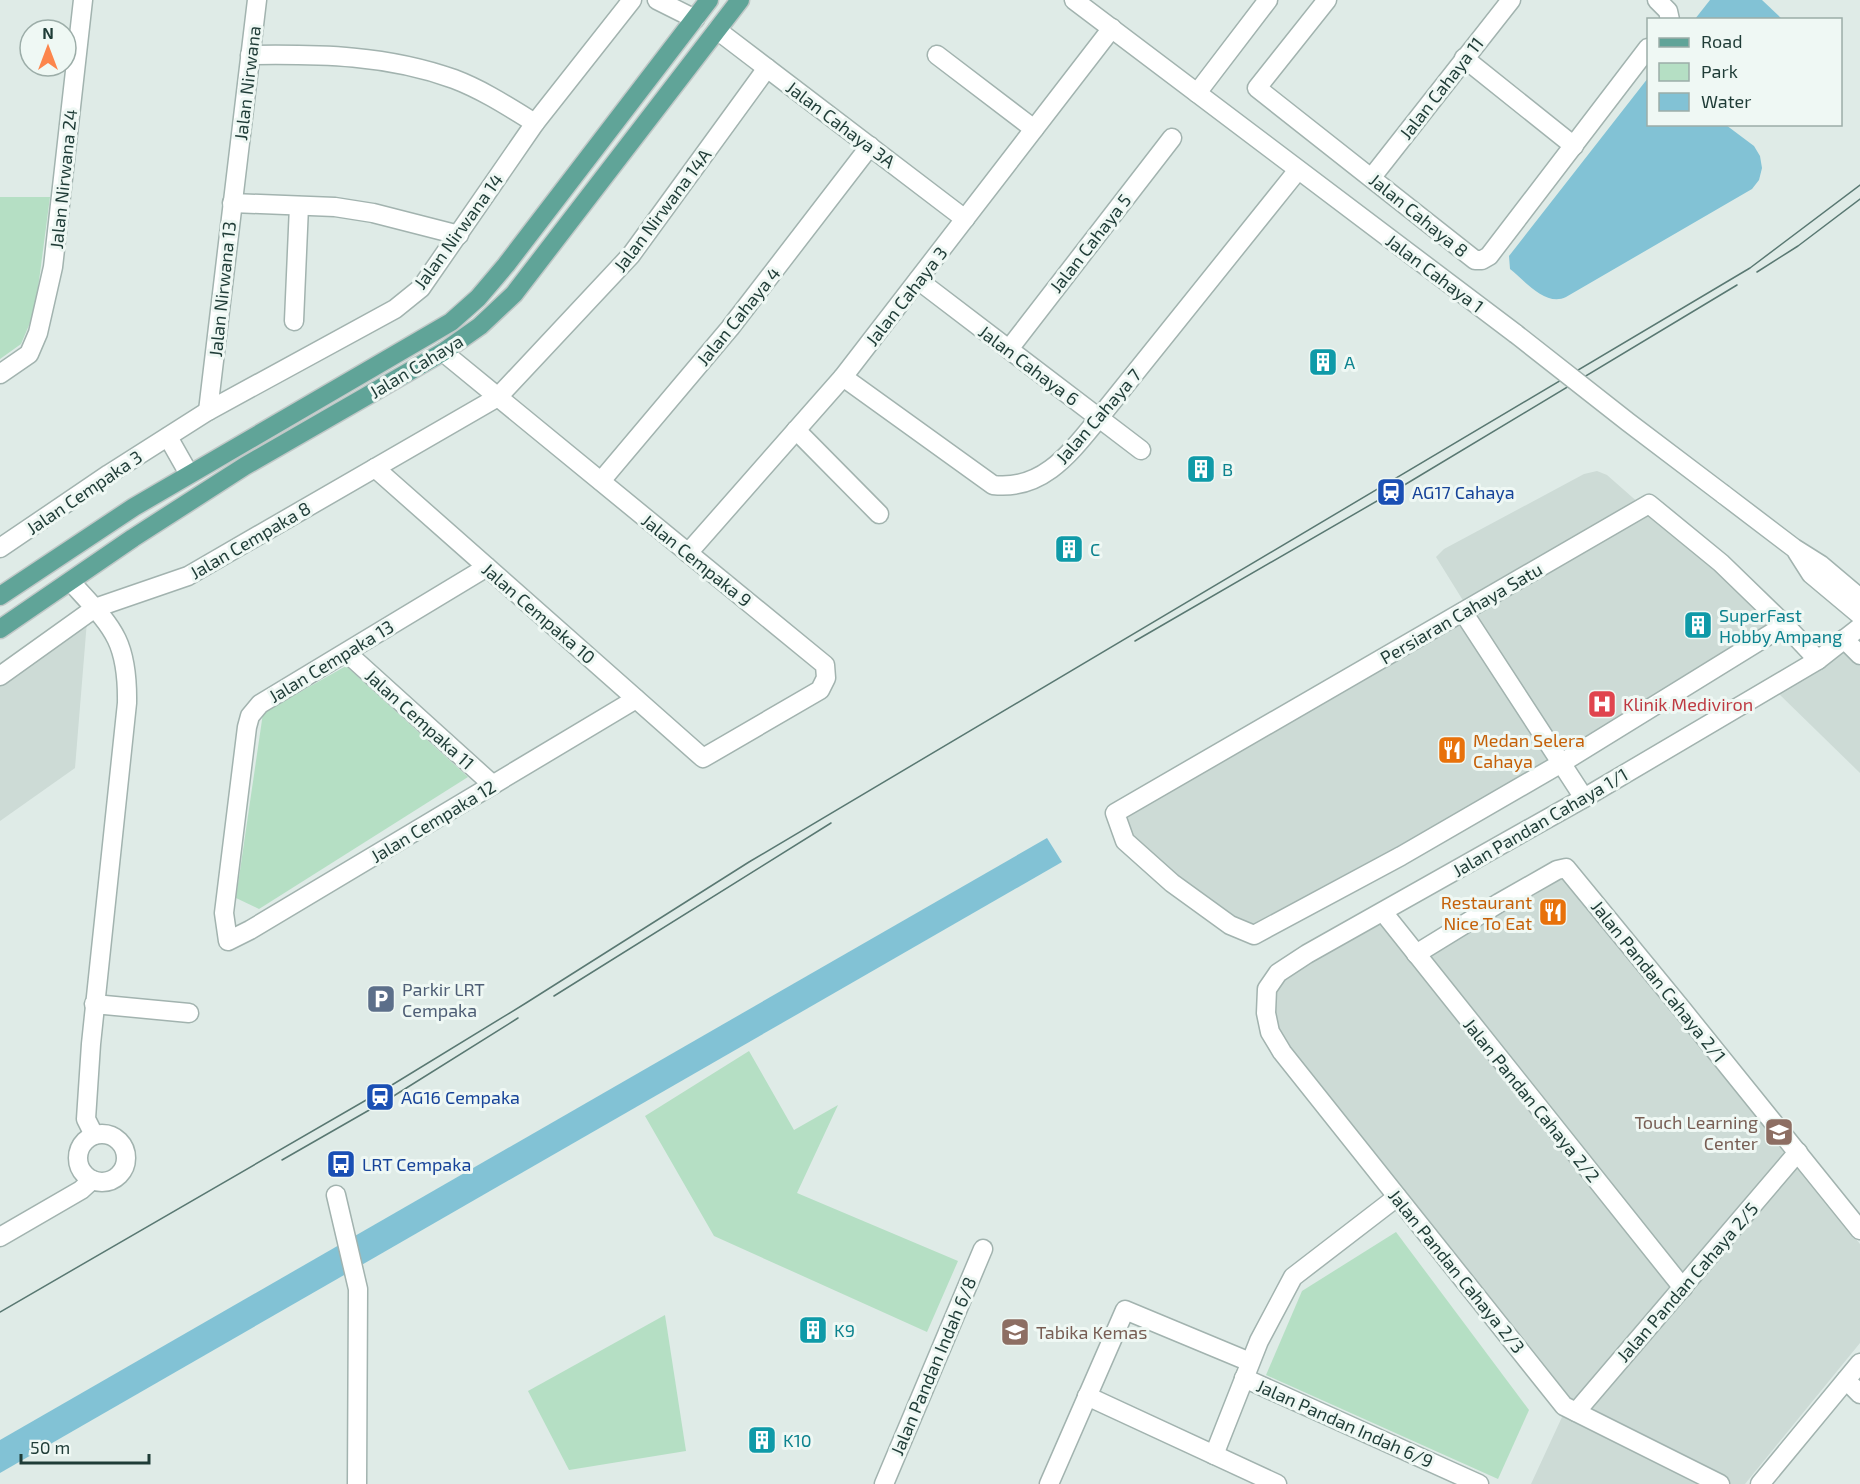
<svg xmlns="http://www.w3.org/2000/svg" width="1860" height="1484" viewBox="0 0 1860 1484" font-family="'Exo 2',sans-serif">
	<rect width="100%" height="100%" fill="#dfebe7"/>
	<!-- built -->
	<g fill="#cddbd6">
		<path d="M1597 471 1607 475 1774 622 1561 754 1454 818 1254 928 1232 920 1171 875 1131 837 1124 816 1472 615 1436 557 1444 549 1584 474Z"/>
		<path d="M87 621 75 768 0 821V683Z"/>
		<path d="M1842 649 1860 666V773L1775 690Z"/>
		<path d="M1563 874 1860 1244V1343L1745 1484H1531L1569 1402 1277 1030 1273 1013 1274 989 1282 978 1379 922 1415 964Z"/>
	</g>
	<!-- green -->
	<g fill="#b5dfc4">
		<path d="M0 197H50L35 311 21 344 0 359Z"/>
		<path d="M346 666 468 777 259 909 236 898 263 713Z"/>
		<path d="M749 1051 794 1130 838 1105 797 1193 958 1261 927 1332 714 1236 645 1116Z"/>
		<path d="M1396 1232 1529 1410 1498 1479 1266 1375 1302 1291Z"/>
		<path d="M665 1315 686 1451 569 1470 528 1391Z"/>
	</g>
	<!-- water -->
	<g fill="#82c2d5">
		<path d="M1710 0H1762L1782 19H1695Z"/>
		<path d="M1648 78V124L1726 125 1754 146 1760 156 1762 168 1759 180 1752 189 1566 297C1546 307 1525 281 1510 269L1509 256Z"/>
		<path d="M1047 838 1062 862 0 1473V1440Z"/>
	</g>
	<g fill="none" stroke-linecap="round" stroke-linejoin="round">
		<!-- minor casing -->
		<g stroke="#a2b3af" stroke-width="21">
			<g id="minor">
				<path d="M657 0 695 19"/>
				<path d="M1074 0 1516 334"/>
				<path d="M1327 0 1257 88 1475 260H1482L1489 256 1648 48"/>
				<path d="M1657 0 1668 11 1670 20"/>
				<path d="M717 30 965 219"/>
				<path d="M250 55C321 54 387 55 454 79 483 90 509 107 535 123"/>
				<path d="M937 55 1034 129"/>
				<path d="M1464 58 1574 146"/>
				<path d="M1197 93 1268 0"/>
				<path d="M1372 177 1511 0"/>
				<path d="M232 203 335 207 373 213 459 235"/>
				<path d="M918 280 1141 450"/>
				<path d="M294 321 299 206"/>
				<path d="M1009 349 1172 138"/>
				<path d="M0 374 29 354 38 333 53 267 83 0"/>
				<path d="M843 377 993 485C1043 491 1071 452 1099 418L1298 170"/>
				<path d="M208 411 257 0"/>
				<path d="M796 430 879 514"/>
				<path d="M168 437 189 474"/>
				<path d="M375 468 703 758 820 690 826 678 825 665 443 352"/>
				<path d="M601 481 730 328 870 146"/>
				<path d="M1723 494 1794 548 1821 565 1860 598"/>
				<path d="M0 548 109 474 208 411 395 309 421 288 535 123 632 0"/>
				<path d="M1797 552 1811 574 1860 615"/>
				<path d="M688 553 843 377 1112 28"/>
				<path d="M487 567 260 704 250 716 247 727 224 913 228 941 250 930 636 699"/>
				<path d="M71 582C112 627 128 639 127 703L91 1044 86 1119 94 1135"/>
				<path d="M1463 612 1584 798"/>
				<path d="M1785 625 1560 764 1401 856 1254 935 1230 925 1172 883 1125 841 1115 813 1649 504 1721 563 1785 625 1818 660"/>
				<path d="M1844 639 1860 655"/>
				<path d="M347 653 493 785"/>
				<path d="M0 676 95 608 188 576 498 397 631 255 767 68"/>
				<path d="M1383 912 1683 1288"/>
				<path d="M1416 954 1499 903 1557 870 1566 868 1681 1008 1860 1230"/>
				<path d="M94 1004 189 1013"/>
				<circle cx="102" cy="1158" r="24"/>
				<path d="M336 1195 358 1289 357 1484"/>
				<path d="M0 1237 81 1190 92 1180"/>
				<path d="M1244 1378 1479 1484"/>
				<path d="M1846 1380 1860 1394"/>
				<path d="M1087 1396 1277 1484"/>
				<path d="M1576 1412 1798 1152"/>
				<path d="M1214 1455 1259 1341 1293 1277 1397 1197"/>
				<path d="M884 1484 983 1249"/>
				<path d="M1049 1484 1125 1310 1250 1362"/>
				<path d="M1720 1484 1564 1406 1282 1052 1270 1032 1266 1013 1267 989 1278 973 1307 954 1584 798 1818 660 1860 627"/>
				<path d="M1760 1484 1860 1363"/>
			</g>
		</g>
		<!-- major casing -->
		<g stroke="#c0c8c7" stroke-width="21">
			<g id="major">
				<path d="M0 596 134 507 451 322 478 298 506 265 709 0"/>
				<path d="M0 629 133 538 245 466 443 352 480 326 514 294 740 0"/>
			</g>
		</g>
		<!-- minor -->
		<use href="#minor" stroke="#fff" stroke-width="18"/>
		<!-- major -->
		<use href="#major" stroke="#60a498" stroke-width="18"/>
		<!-- tram -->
		<g stroke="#597872" stroke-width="1.5">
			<path d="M1757 272 1798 246 1860 199"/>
			<path d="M1135 641 1396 490 1737 285"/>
			<path d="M554 996 831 823"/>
			<path d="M282 1160 392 1097 518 1018"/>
			<path d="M0 1312 387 1088 526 1003 749 862 1750 268 1860 185"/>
		</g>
		<!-- minor-bridge casing -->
		<g stroke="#a2b3af" stroke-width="21" stroke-linecap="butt">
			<path id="minor-bridge" d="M1516 334 1628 422 1723 494"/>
		</g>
		<!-- minor-bridge -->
		<use href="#minor-bridge" stroke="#fff" stroke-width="18"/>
	</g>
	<!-- icons -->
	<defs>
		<g id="building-square" transform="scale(1.5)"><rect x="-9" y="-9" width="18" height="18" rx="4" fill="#0f9aa8" stroke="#eff8f4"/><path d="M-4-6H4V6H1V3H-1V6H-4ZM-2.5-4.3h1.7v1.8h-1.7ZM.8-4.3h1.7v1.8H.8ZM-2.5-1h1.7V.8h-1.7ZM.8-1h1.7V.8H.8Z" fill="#fff"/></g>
		<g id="station-square" transform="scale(1.5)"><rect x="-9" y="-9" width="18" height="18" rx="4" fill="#1a4fb4" stroke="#eff8f4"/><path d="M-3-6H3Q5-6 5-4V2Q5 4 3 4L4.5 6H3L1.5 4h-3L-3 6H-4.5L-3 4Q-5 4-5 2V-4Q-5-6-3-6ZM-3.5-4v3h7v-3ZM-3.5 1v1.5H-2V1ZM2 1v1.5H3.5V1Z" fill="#fff"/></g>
		<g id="hospital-square" transform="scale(1.5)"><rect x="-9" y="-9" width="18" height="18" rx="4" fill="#e0444e" stroke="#eff8f4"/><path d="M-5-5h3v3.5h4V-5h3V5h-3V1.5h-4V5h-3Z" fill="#fff"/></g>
		<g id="restaurant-square" transform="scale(1.5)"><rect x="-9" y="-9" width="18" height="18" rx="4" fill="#e8710a" stroke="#eff8f4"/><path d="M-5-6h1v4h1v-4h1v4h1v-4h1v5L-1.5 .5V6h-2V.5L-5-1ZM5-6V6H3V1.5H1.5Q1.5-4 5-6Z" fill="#fff"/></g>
		<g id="parking-square" transform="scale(1.5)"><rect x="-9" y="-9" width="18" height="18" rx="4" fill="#5c6f8a" stroke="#eff8f4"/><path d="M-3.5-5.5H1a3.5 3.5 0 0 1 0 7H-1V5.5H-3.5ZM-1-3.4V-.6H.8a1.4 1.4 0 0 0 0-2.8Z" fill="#fff"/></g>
		<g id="school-square" transform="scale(1.5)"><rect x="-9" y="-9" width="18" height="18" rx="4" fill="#8d6e63" stroke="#eff8f4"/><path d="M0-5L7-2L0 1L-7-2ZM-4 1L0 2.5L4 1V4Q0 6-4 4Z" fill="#fff"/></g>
		<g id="bus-square" transform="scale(1.5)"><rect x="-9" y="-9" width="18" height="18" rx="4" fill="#1a4fb4" stroke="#eff8f4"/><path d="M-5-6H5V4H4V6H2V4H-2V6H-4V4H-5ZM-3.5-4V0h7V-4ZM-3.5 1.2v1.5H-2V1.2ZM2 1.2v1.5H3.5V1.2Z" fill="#fff"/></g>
	</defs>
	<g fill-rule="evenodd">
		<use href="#building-square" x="1323" y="362"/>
		<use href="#building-square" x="1201" y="469"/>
		<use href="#station-square" x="1391" y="492"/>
		<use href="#building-square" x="1069" y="549"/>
		<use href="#building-square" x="1698" y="625"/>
		<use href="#hospital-square" x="1602" y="704"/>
		<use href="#restaurant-square" x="1452" y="750"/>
		<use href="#restaurant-square" x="1553" y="912"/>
		<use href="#parking-square" x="381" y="999"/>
		<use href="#station-square" x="380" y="1097"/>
		<use href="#school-square" x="1779" y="1132"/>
		<use href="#bus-square" x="341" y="1164"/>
		<use href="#building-square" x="813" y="1330"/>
		<use href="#school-square" x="1015" y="1332"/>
		<use href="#building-square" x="762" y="1440"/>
	</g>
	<g text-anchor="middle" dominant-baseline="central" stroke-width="6" stroke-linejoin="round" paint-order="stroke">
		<!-- street labels -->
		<g font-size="18" fill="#1f3c37" stroke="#eff8f4">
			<text transform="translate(247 83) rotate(-83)">Jalan Nirwana</text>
			<text transform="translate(1441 88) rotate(-52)">Jalan Cahaya 11</text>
			<text transform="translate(841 124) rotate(37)">Jalan Cahaya 3A</text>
			<text transform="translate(63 179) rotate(-84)">Jalan Nirwana 24</text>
			<text transform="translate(662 210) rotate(-53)">Jalan Nirwana 14A</text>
			<text transform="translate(1419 215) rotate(39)">Jalan Cahaya 8</text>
			<text transform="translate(458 231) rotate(-54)">Jalan Nirwana 14</text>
			<text transform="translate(1090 243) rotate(-52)">Jalan Cahaya 5</text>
			<text transform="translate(1435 273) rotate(37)">Jalan Cahaya 1</text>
			<text transform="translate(222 289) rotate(-84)">Jalan Nirwana 13</text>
			<text transform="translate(906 296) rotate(-52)">Jalan Cahaya 3</text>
			<text transform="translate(738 316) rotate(-51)">Jalan Cahaya 4</text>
			<text transform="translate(1029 365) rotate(37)">Jalan Cahaya 6</text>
			<text transform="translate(416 366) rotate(-31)">Jalan Cahaya</text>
			<text transform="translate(1098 416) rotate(-49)">Jalan Cahaya 7</text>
			<text transform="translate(84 492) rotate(-34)">Jalan Cempaka 3</text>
			<text transform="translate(250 540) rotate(-30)">Jalan Cempaka 8</text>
			<text transform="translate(697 560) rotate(39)">Jalan Cempaka 9</text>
			<text transform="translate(539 613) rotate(41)">Jalan Cempaka 10</text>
			<text transform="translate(1461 613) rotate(-30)">Persiaran Cahaya Satu</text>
			<text transform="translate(331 661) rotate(-31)">Jalan Cempaka 13</text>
			<text transform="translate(420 719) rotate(42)">Jalan Cempaka 11</text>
			<text transform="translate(433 821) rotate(-31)">Jalan Cempaka 12</text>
			<text transform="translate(1540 822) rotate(-30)">Jalan Pandan Cahaya 1/1</text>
			<text transform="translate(1659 981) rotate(51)">Jalan Pandan Cahaya 2/1</text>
			<text transform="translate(1532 1100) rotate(51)">Jalan Pandan Cahaya 2/2</text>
			<text transform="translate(1457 1271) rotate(51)">Jalan Pandan Cahaya 2/3</text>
			<text transform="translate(1687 1282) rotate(-49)">Jalan Pandan Cahaya 2/5</text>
			<text transform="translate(933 1366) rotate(-67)">Jalan Pandan Indah 6/8</text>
			<text transform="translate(1345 1423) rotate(24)">Jalan Pandan Indah 6/9</text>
		</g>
		<!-- culture labels -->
		<g font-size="18" fill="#0d838f" stroke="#eff8f4" text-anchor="start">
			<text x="1344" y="362">A</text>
			<text x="1222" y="469">B</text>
			<text x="1090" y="549">C</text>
			<text x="1719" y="615">SuperFast<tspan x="1719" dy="21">Hobby Ampang</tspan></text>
			<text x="834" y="1330">K9</text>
			<text x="783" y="1440">K10</text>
		</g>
		<!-- transit labels -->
		<g font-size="18" fill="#164399" stroke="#eff8f4" text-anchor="start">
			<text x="1412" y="492">AG17 Cahaya</text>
			<text x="401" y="1097">AG16 Cempaka</text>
			<text x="362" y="1164">LRT Cempaka</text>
		</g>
		<!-- health labels -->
		<g font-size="18" fill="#be3a42" stroke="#eff8f4" text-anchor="start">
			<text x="1623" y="704">Klinik Mediviron</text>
		</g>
		<!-- food labels -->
		<g font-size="18" fill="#c56008" stroke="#eff8f4" text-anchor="start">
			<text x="1473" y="740">Medan Selera<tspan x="1473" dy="21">Cahaya</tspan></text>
			<text x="1532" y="902" text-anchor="end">Restaurant<tspan x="1532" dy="21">Nice To Eat</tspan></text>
		</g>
		<!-- service labels -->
		<g font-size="18" fill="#4e5e75" stroke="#eff8f4" text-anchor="start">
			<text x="402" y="989">Parkir LRT<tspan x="402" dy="21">Cempaka</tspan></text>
		</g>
		<!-- education labels -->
		<g font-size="18" fill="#785e54" stroke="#eff8f4" text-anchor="end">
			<text x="1758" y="1122">Touch Learning<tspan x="1758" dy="21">Center</tspan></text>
			<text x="1036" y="1332" text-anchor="start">Tabika Kemas</text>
		</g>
	</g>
	<!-- legend -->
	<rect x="1647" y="18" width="195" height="108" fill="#eff8f4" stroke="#9cada8" stroke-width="1.5"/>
	<rect x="1659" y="38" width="30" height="9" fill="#60a498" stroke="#9cada8" stroke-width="1.5"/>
	<text x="1701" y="48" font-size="18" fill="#1f3c37">Road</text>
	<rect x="1659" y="63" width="30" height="18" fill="#b5dfc4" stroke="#9cada8" stroke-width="1.5"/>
	<text x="1701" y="78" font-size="18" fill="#1f3c37">Park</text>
	<rect x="1659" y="93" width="30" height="18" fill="#82c2d5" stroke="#9cada8" stroke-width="1.5"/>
	<text x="1701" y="108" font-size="18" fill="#1f3c37">Water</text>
	<!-- north arrow -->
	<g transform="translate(48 48)"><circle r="28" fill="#eff8f4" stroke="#9cada8" stroke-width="1.5"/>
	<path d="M0-4.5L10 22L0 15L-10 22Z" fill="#fc854c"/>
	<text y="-9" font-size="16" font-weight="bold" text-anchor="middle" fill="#1f3c37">N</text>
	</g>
	<!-- scale -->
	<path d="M21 1454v9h128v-9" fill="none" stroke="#1f3c37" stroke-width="3"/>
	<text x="30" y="1454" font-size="18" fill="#1f3c37" stroke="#eff8f4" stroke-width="4.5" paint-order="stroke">50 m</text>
</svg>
